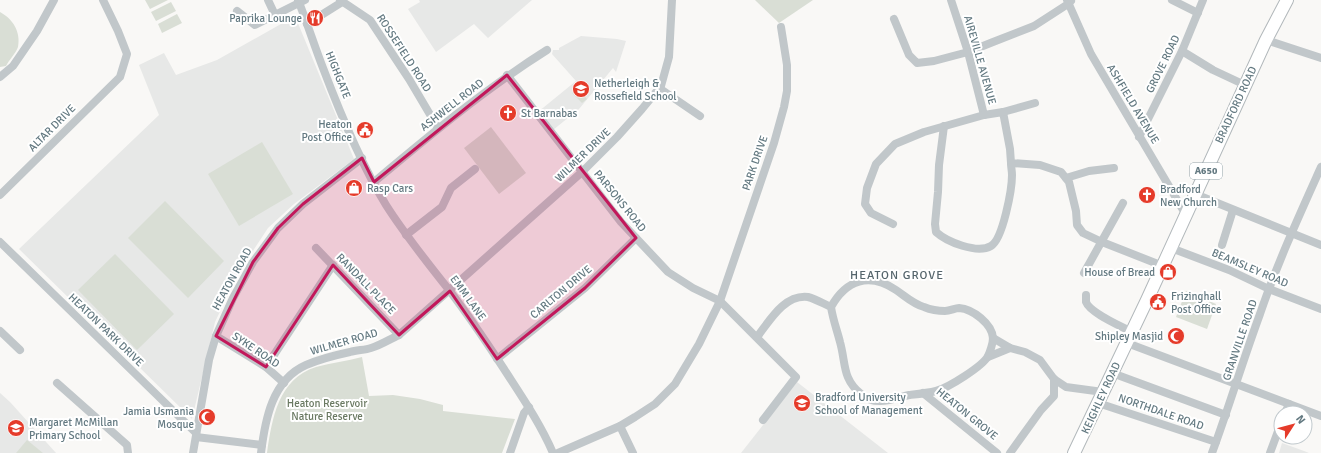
<svg xmlns="http://www.w3.org/2000/svg" width="1321" height="453" viewBox="0 0 1321 453" font-family="Signika,sans-serif">
	<rect width="100%" height="100%" fill="#f9f8f6"/>
	<!-- built -->
	<g fill="#e7e8e7">
		<path d="M419 0H532L488 38 474 24 436 52 408 9 420 2Z"/>
		<path d="M295 16 354 159 294 204 268 228 239 272 215 322 192 419 19 249 159 115 139 65 164 53 176 75 217 60Z"/>
		<path d="M581 36 617 39 626 41 616 72 613 68 579 109 553 130 538 112 576 81 552 54 553 50H559V48Z"/>
		<path d="M797 382 888 453H741Z"/>
		<path d="M0 393 10 402 56 453H0Z"/>
		<path d="M1282 443 1304 451 1309 453H1279Z"/>
	</g>
	<!-- green -->
	<g fill="#d9ded5">
		<path d="M145 0H168L150 9Z"/>
		<path d="M755 0H813L779 23Z"/>
		<path d="M171 2 176 11 156 21 151 12Z"/>
		<path d="M0 12C13 19 21 32 18 47 16 53 9 60 6 66L0 67Z"/>
		<path d="M177 14 182 23 162 33 158 24Z"/>
		<path d="M577 88 587 99 582 103 572 93Z"/>
		<path d="M491 127 526 173 499 194 464 148Z"/>
		<path d="M262 142 293 194 239 226 208 174Z"/>
		<path d="M165 201 224 261 188 298 128 238Z"/>
		<path d="M115 254 174 314 137 350 78 290Z"/>
		<path d="M1186 291 1216 304 1207 329 1176 317Z"/>
		<path d="M362 357 369 396 393 395 420 399 443 405V411L515 419 502 453H267C272 419 278 379 316 367 331 363 347 361 362 357Z"/>
		<path d="M27 440 43 453H16Z"/>
	</g>
	<g fill="none" stroke-linecap="round" stroke-linejoin="round">
		<!-- highway casing -->
		<g stroke="#b2b8bb" stroke-width="14">
			<path id="highway" d="M1074 453 1147 300 1266 40 1287 0"/>
		</g>
		<!-- minor -->
		<g stroke="#c1c7ca" stroke-width="8">
			<path d="M268 0 275 15"/>
			<path d="M298 0C307 22 314 45 323 68 340 113 361 164 386 205 405 235 427 262 449 290 469 316 487 343 504 369 522 397 540 423 553 453"/>
			<path d="M340 0 370 20 409 79 438 128"/>
			<path d="M951 0 968 52 984 115 1003 112 1010 149 1011 163 1040 165 1061 172 1069 182 1076 211 1077 225 1083 233 1102 242 1163 266"/>
			<path d="M1067 0 1091 54 1186 215"/>
			<path d="M1172 0 1198 13"/>
			<path d="M237 11 255 25 305 0"/>
			<path d="M894 19 909 55 917 63 934 61 968 52 993 42 1034 26 1068 4 1071 1"/>
			<path d="M307 24 342 2"/>
			<path d="M1266 40 1321 58"/>
			<path d="M1182 51 1213 70 1245 85"/>
			<path d="M507 75 621 222 668 272 693 288 720 301 796 377 763 420"/>
			<path d="M0 77 13 66 37 31 54 0"/>
			<path d="M659 88 700 116"/>
			<path d="M1003 112 1035 103"/>
			<path d="M944 126 939 165 938 192 935 224 936 232C947 242 977 254 991 246 1003 239 1012 189 1012 175 1012 171 1011 167 1011 163"/>
			<path d="M1139 137 1182 51 1203 0"/>
			<path d="M1066 178 1089 171 1114 168"/>
			<path d="M374 182C430 135 485 89 547 50"/>
			<path d="M1195 194 1321 245"/>
			<path d="M0 195 120 77 127 54 118 31 103 0"/>
			<path d="M893 224 871 213 865 204 867 188 876 164 895 144 924 132 984 115"/>
			<path d="M406 235 442 207 451 188 475 169"/>
			<path d="M0 242 196 433"/>
			<path d="M1222 245 1233 210"/>
			<path d="M316 248 399 335"/>
			<path d="M1171 248 1229 270 1269 289 1321 309"/>
			<path d="M1084 273 1123 203"/>
			<path d="M1086 295C1086 296 1086 301 1086 302 1090 313 1121 326 1132 332"/>
			<path d="M0 331 20 350"/>
			<path d="M216 336 266 367 284 383"/>
			<path d="M757 337C769 322 784 294 808 297 816 299 824 304 831 307 846 280 869 272 896 290 905 296 913 304 924 307 929 309 939 311 945 311 950 311 955 308 959 308 973 309 992 324 993 338 993 343 990 352 988 356 983 366 948 388 936 391 928 393 918 394 909 395 893 399 875 407 861 394 842 379 846 363 840 342 837 330 833 320 831 307"/>
			<path d="M993 338 1010 348 1025 352 1040 360 1054 379 1066 387 1103 392"/>
			<path d="M1127 343 1321 416"/>
			<path d="M988 357 1010 348"/>
			<path d="M497 359 585 288 636 238"/>
			<path d="M266 367 333 265"/>
			<path d="M1112 373 1226 415"/>
			<path d="M57 383 127 445 128 453"/>
			<path d="M923 393 997 453"/>
			<path d="M1098 403 1216 442"/>
			<path d="M1285 413 1289 404"/>
			<path d="M620 426 633 453"/>
			<path d="M196 437 262 445"/>
			<path d="M193 453 209 360 216 336 233 298 253 262 278 228 303 204 362 158"/>
			<path d="M261 453C265 420 272 380 306 365 320 359 336 355 350 352 357 350 365 350 371 348 381 345 390 339 399 335L582 172 617 137 642 109 661 86 669 57 672 0"/>
			<path d="M510 453 524 413 529 407"/>
			<path d="M558 453 620 426 635 417 655 404 675 384 699 344 720 301 774 143 784 107 787 91V65L781 27"/>
			<path d="M1010 453 1041 410 1054 396V379"/>
			<path d="M1212 453C1229 407 1243 360 1260 314 1277 264 1299 216 1321 167"/>
			<path d="M1270 453 1281 423"/>
		</g>
		<!-- highway -->
		<use href="#highway" stroke="#fff" stroke-width="12"/>
	</g>
	<!-- marked area -->
	<path fill="#c2185b" fill-opacity="0.2" stroke="#c2185b" stroke-width="3" stroke-linejoin="round" d="M507 75 636 238 585 288 497 359 450 291 399 335 333 265 266 367 216 336 253 262 278 228 303 204 362 158 374 182Z"/>
	<!-- icons -->
	<defs>
		<g id="restaurant-disc" transform="scale(0.9)"><circle r="9.5" fill="#e53b2a" stroke="#fff"/><path d="M-5-6h1v4h1v-4h1v4h1v-4h1v5L-1.5 .5V6h-2V.5L-5-1ZM5-6V6H3V1.5H1.5Q1.5-4 5-6Z" fill="#fff"/></g>
		<g id="school-disc" transform="scale(0.9)"><circle r="9.5" fill="#e53b2a" stroke="#fff"/><path d="M0-5L7-2L0 1L-7-2ZM-4 1L0 2.5L4 1V4Q0 6-4 4Z" fill="#fff"/></g>
		<g id="church-disc" transform="scale(0.9)"><circle r="9.5" fill="#e53b2a" stroke="#fff"/><path d="M-1.2-6h2.4v3.5h3.3v2.4h-3.3V6h-2.4V-.1h-3.3v-2.4h3.3Z" fill="#fff"/></g>
		<g id="civic-disc" transform="scale(0.9)"><circle r="9.5" fill="#e53b2a" stroke="#fff"/><path d="M-.6-6.5H3V-4.5H.6V-3L4-1V1h2V6H-6V1h2V-1L-.6-3ZM-1.2 2.5V6h2.4V2.5Z" fill="#fff"/></g>
		<g id="shop-disc" transform="scale(0.9)"><circle r="9.5" fill="#e53b2a" stroke="#fff"/><path d="M-5-2.5h2.3a2.7 3.5 0 0 1 5.4 0H5L5.5 6h-11ZM-1.5-2.5h3a1.5 2.3 0 0 0-3 0Z" fill="#fff"/></g>
		<g id="mosque-disc" transform="scale(0.9)"><circle r="9.5" fill="#e53b2a" stroke="#fff"/><path d="M3.5-4.9A6 6 0 1 0 3.5 4.9A5 5 0 1 1 3.5-4.9Z" fill="#fff"/></g>
		<g id="university-disc" transform="scale(0.9)"><circle r="9.5" fill="#e53b2a" stroke="#fff"/><path d="M0-5L7-2L0 1L-7-2ZM-4 1L0 2.5L4 1V4Q0 6-4 4Z" fill="#fff"/></g>
	</defs>
	<g fill-rule="evenodd">
		<use href="#restaurant-disc" x="315" y="18"/>
		<use href="#school-disc" x="581" y="89"/>
		<use href="#church-disc" x="508" y="113"/>
		<use href="#civic-disc" x="365" y="130"/>
		<use href="#shop-disc" x="354" y="188"/>
		<use href="#church-disc" x="1147" y="195"/>
		<use href="#shop-disc" x="1168" y="272"/>
		<use href="#civic-disc" x="1158" y="302"/>
		<use href="#mosque-disc" x="1176" y="336"/>
		<use href="#university-disc" x="802" y="403"/>
		<use href="#mosque-disc" x="207" y="417"/>
		<use href="#school-disc" x="16" y="428"/>
	</g>
	<g text-anchor="middle" dominant-baseline="central" stroke-width="4" stroke-linejoin="round" paint-order="stroke">
		<!-- shield labels -->
		<rect fill="#fff" stroke="#92a1a7" stroke-width="1" x="1190" y="163" width="32" height="16" rx="3"/>
		<g font-size="10" font-weight="bold" fill="#637981">
			<text x="1206" y="171">A650</text>
		</g>
		<!-- poi labels -->
		<g font-size="11" fill="#637981" stroke="#fff" text-anchor="start">
			<text x="302" y="18" text-anchor="end">Paprika Lounge</text>
			<text x="594" y="83">Netherleigh &amp;<tspan x="594" dy="13">Rossefield School</tspan></text>
			<text x="521" y="113">St Barnabas</text>
			<text x="352" y="124" text-anchor="end">Heaton<tspan x="352" dy="13">Post Office</tspan></text>
			<text x="367" y="188">Rasp Cars</text>
			<text x="1160" y="189">Bradford<tspan x="1160" dy="13">New Church</tspan></text>
			<text x="1155" y="272" text-anchor="end">House of Bread</text>
			<text x="1171" y="296">Frizinghall<tspan x="1171" dy="13">Post Office</tspan></text>
			<text x="1163" y="336" text-anchor="end">Shipley Masjid</text>
			<text x="815" y="397">Bradford University<tspan x="815" dy="13">School of Management</tspan></text>
			<text x="194" y="411" text-anchor="end">Jamia Usmania<tspan x="194" dy="13">Mosque</tspan></text>
			<text x="29" y="422">Margaret McMillan<tspan x="29" dy="13">Primary School</tspan></text>
		</g>
		<!-- street labels -->
		<g font-size="11" fill="#637981" stroke="#fff">
			<text transform="translate(404 53) rotate(57)">ROSSEFIELD ROAD</text>
			<text transform="translate(980 60) rotate(74)">AIREVILLE AVENUE</text>
			<text transform="translate(1163 64) rotate(-64)">GROVE ROAD</text>
			<text transform="translate(338 75) rotate(68)">HIGHGATE</text>
			<text transform="translate(1133 104) rotate(59)">ASHFIELD AVENUE</text>
			<text transform="translate(452 105) rotate(-38)">ASHWELL ROAD</text>
			<text transform="translate(1236 105) rotate(-65)">BRADFORD ROAD</text>
			<text transform="translate(52 128) rotate(-45)">ALTAR DRIVE</text>
			<text transform="translate(583 155) rotate(-44)">WILMER DRIVE</text>
			<text transform="translate(755 163) rotate(-71)">PARK DRIVE</text>
			<text transform="translate(620 201) rotate(51)">PARSONS ROAD</text>
			<text transform="translate(1250 268) rotate(23)">BEAMSLEY ROAD</text>
			<text transform="translate(232 279) rotate(-61)">HEATON ROAD</text>
			<text transform="translate(366 284) rotate(46)">RANDALL PLACE</text>
			<text transform="translate(561 292) rotate(-40)">CARLTON DRIVE</text>
			<text transform="translate(468 298) rotate(54)">EMM LANE</text>
			<text transform="translate(106 330) rotate(44)">HEATON PARK DRIVE</text>
			<text transform="translate(1240 340) rotate(-71)">GRANVILLE ROAD</text>
			<text transform="translate(344 342) rotate(-16)">WILMER ROAD</text>
			<text transform="translate(256 350) rotate(34)">SYKE ROAD</text>
			<text transform="translate(1101 398) rotate(-65)">KEIGHLEY ROAD</text>
			<text transform="translate(1161 412) rotate(19)">NORTHDALE ROAD</text>
			<text transform="translate(967 414) rotate(39)">HEATON GROVE</text>
		</g>
		<!-- park labels -->
		<g font-size="11" fill="#6a7962" stroke="#fff">
			<text x="327" y="403">Heaton Reservoir<tspan x="327" dy="13">Nature Reserve</tspan></text>
		</g>
		<!-- neighbourhood labels -->
		<g font-size="12" letter-spacing="1" fill="#55656c" stroke="#fff">
			<text x="897" y="275">HEATON GROVE</text>
		</g>
	</g>
	<!-- north arrow -->
	<g transform="translate(1293 425) rotate(54)"><circle r="19" fill="#ffffff" stroke="#c1c9cd"/>
	<path d="M0-3L7 15L0 10L-7 15Z" fill="#e53b2a"/>
	<text y="-6" font-size="11" font-weight="bold" text-anchor="middle" fill="#637981">N</text>
	</g>
</svg>
